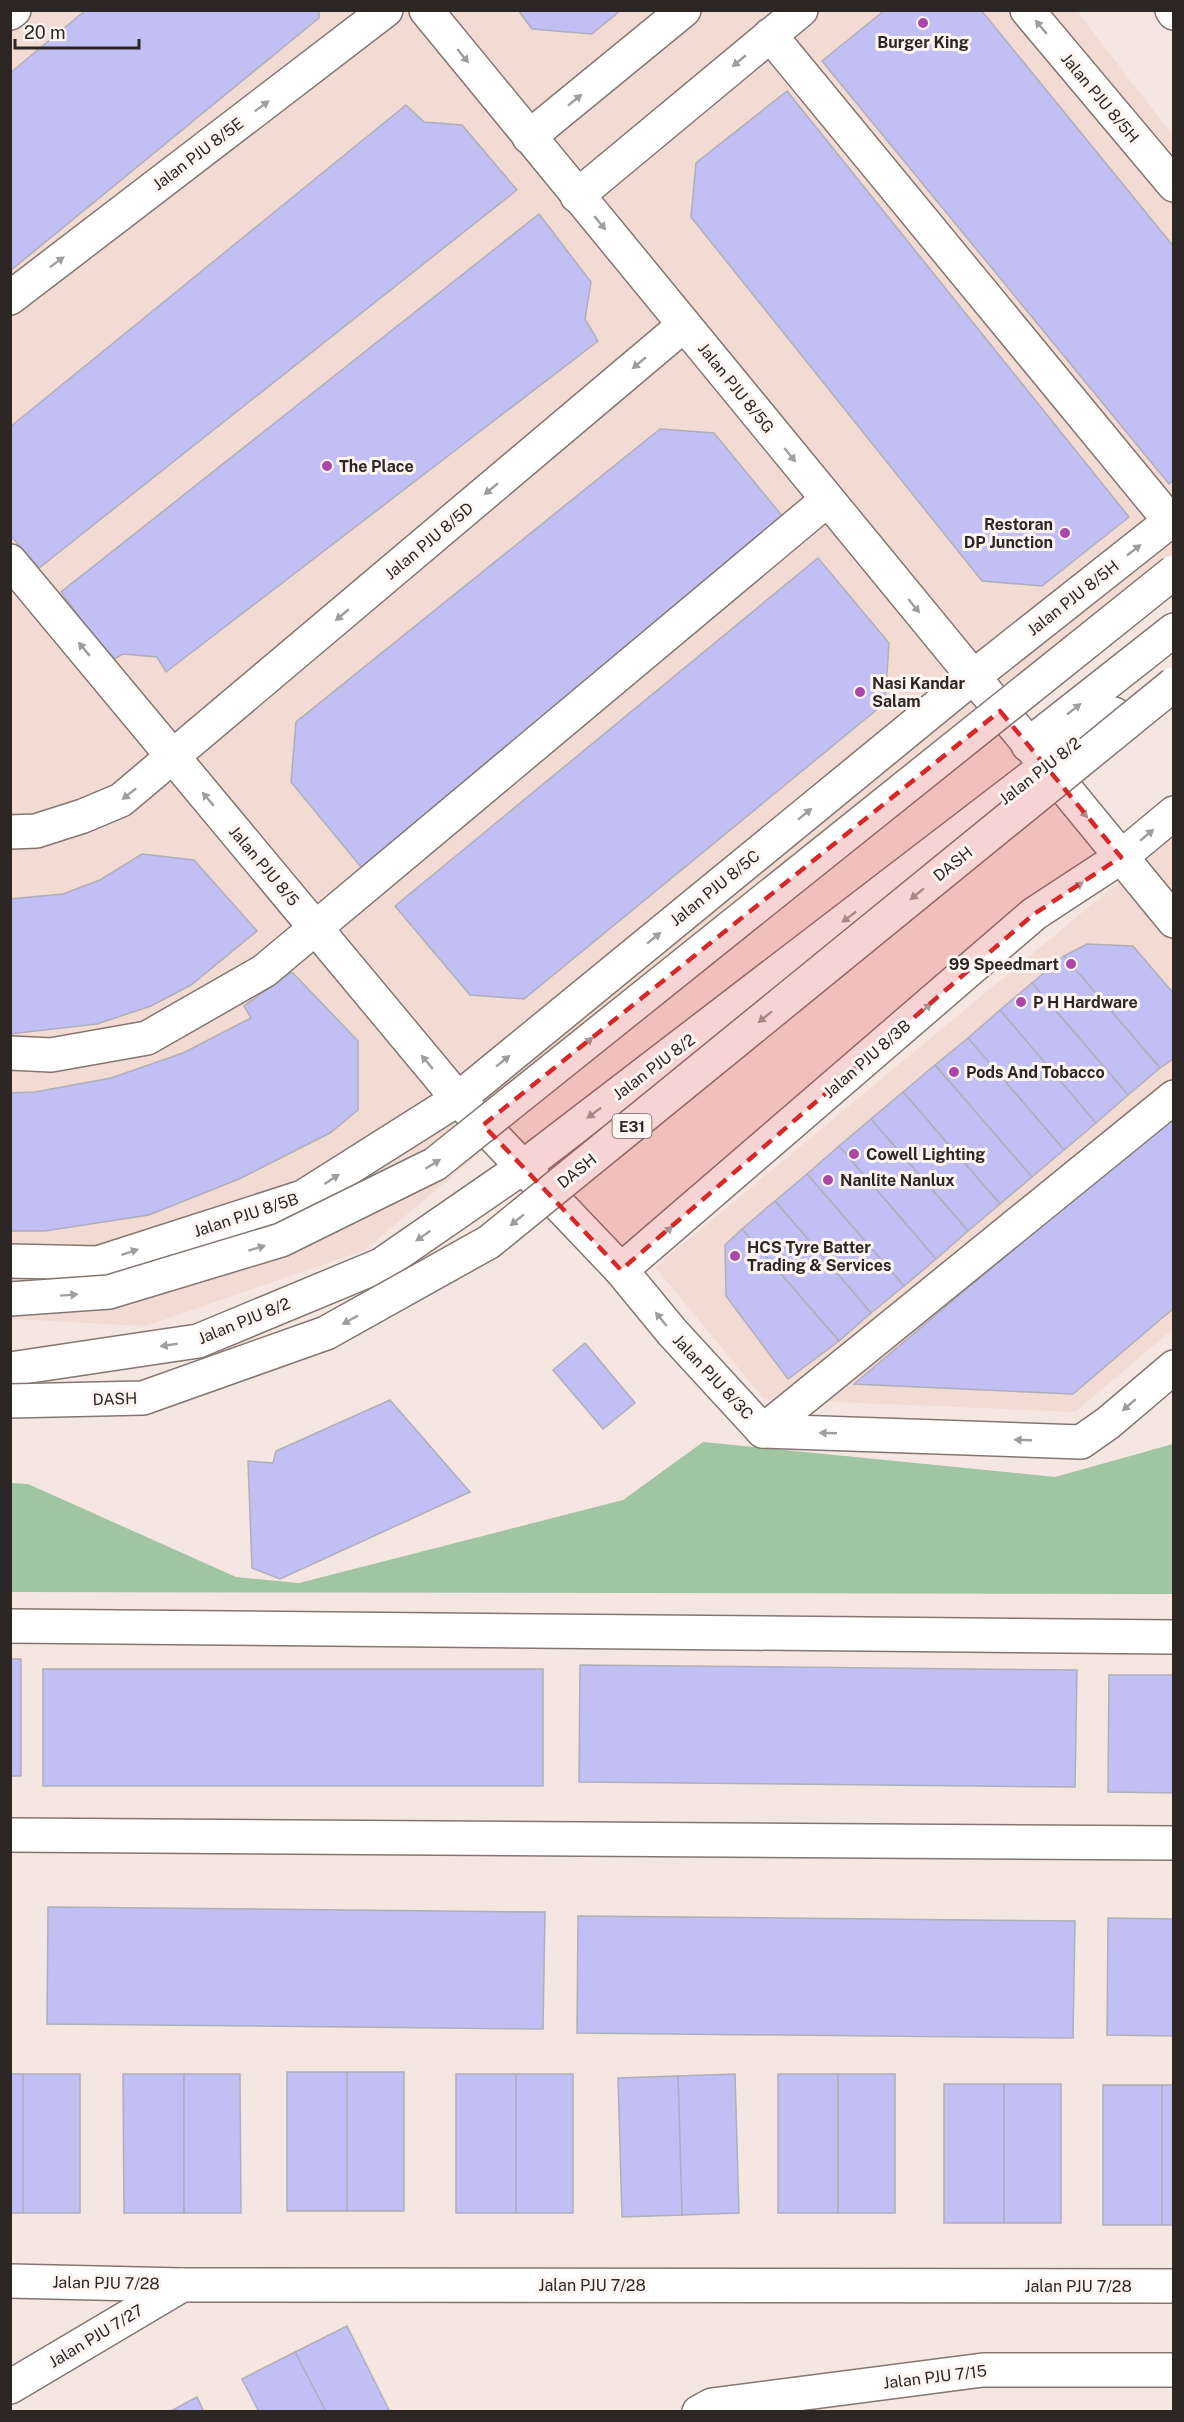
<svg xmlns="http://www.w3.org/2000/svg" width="1184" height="2422" viewBox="0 0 1184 2422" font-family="'Public Sans',sans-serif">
	<rect width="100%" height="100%" fill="#f5e6e1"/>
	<!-- built -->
	<g fill="#f2dbd2">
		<path d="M10 11H1077L1173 136V568L365 1250 146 1326 11 1319Z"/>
		<path d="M1173 837V1329L1075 1412 764 1399 655 1267Z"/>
	</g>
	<!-- green -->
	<path fill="#a1c4a2" d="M703 1442 1055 1477 1173 1444V1594L11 1592V1483L28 1484 236 1577 299 1583 623 1500Z"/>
	<!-- building -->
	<g fill="#c2bff4" stroke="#afaebb" stroke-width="1.5">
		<path d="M86 10H319V18L10 271V73Z"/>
		<path d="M518 10H621L592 34 532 29Z"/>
		<path d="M885 10H981L1174 247V480L1169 484 822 61Z"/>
		<path d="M787 91 1129 517 1042 586 982 581 691 217 696 163Z"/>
		<path d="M406 105 424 122 462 125 517 190 39 568 10 535V427Z"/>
		<path d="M539 214 591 282 585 319 598 341 166 672 157 657 123 654 111 661 61 592Z"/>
		<path d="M660 429 714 433 788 523 361 867 291 782 296 722Z"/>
		<path d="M818 558 889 643 885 703 524 999 470 995 395 906Z"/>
		<path d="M142 854 194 860 257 931 191 985 151 1006 97 1024 10 1034V899L63 894 100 880Z"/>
		<path d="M1087 944 1133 946 1174 994V1058L1160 1068 1064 956Z"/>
		<path d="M1064 956 1160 1068 1128 1095 1032 983Z"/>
		<path d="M292 972 358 1041V1110L330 1133 239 1179 149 1215 45 1231H10V1093L35 1092 111 1078 183 1053 251 1018 244 1006Z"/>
		<path d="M1032 983 1128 1095 1096 1123 1000 1010Z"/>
		<path d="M1000 1010 1096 1123 1064 1150 968 1038Z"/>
		<path d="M968 1038 1064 1150 1032 1177 935 1065Z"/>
		<path d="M935 1065 1032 1177 1000 1204 903 1092Z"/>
		<path d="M903 1092 1000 1204 968 1231 871 1119Z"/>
		<path d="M1174 1114V1308L1073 1394 854 1384Z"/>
		<path d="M871 1119 968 1231 936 1259 839 1146Z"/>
		<path d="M839 1146 936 1259 904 1286 807 1174Z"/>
		<path d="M807 1174 904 1286 871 1313 775 1201Z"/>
		<path d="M775 1201 871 1313 839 1341 742 1229Z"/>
		<path d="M742 1229 839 1341 788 1379 726 1296 725 1245Z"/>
		<path d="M585 1343 635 1403 603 1429 553 1370Z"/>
		<path d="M390 1400 470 1492 280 1579 252 1568 248 1461 273 1463 276 1451Z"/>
		<rect x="10" y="1659" width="11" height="117"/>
		<path d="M580 1665 1077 1670 1075 1787 579 1782Z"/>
		<rect x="43" y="1669" width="500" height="117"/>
		<path d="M1109 1675H1174V1793L1108 1792Z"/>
		<rect x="10" y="1902" width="1" height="117"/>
		<path d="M48 1907 545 1912 543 2029 47 2024Z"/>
		<path d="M578 1916 1075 1921 1073 2038 577 2033Z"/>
		<path d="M1108 1918 1174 1919V2036L1107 2035Z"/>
		<rect x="287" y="2072" width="60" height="139"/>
		<rect x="347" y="2072" width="57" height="139"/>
		<rect x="10" y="2074" width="13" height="139"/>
		<rect x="23" y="2074" width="57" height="139"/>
		<path d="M123 2074H184V2213H124Z"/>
		<path d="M184 2074H240L241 2213H184Z"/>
		<rect x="456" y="2074" width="60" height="139"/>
		<rect x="516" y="2074" width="57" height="139"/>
		<path d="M735 2074 739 2213 682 2215 678 2076Z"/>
		<rect x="778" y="2074" width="60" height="139"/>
		<rect x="838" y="2074" width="57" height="139"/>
		<path d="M678 2076 682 2215 622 2217 618 2078Z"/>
		<rect x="944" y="2084" width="60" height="139"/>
		<rect x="1004" y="2084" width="57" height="139"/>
		<rect x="1103" y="2085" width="59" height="140"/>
		<rect x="1162" y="2085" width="12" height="140"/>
		<path d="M347 2326 390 2412H326L295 2352Z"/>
		<path d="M295 2352 326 2412H259L242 2379Z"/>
		<path d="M197 2397 204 2412H169Z"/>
	</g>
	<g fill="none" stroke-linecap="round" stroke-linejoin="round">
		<!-- minor casing -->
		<g stroke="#837671" stroke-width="36">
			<g id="minor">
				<path d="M426 10 1174 921"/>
				<path d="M1027 10 1174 185"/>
				<path d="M10 13 14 10"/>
				<path d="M770 35 1170 521"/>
				<path d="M529 137 684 10"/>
				<path d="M577 196 801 10"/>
				<path d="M10 298 386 10"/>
				<path d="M10 561 458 1099 621 1270 672 1332 763 1431 1081 1442 1108 1423 1174 1367"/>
				<path d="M1028 745 1174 630"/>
				<path d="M10 832 36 831 83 816 121 800 684 325"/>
				<path d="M10 1053 51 1055 147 1038 264 971 827 500"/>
				<path d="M10 1261 98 1263 303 1197 458 1099 973 677 1174 518"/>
				<path d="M621 1270 1034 914 1121 857 1174 813"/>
				<path d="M10 1369 198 1341 381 1265 523 1167 1114 714"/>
				<path d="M763 1431 1174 1097"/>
				<path d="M10 1626 1174 1637"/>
				<path d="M10 1835 1174 1843"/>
				<path d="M10 2281 182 2285 1174 2286"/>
				<path d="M10 2387 182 2285"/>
				<path d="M699 2412 712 2405 983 2370H1174"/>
			</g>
		</g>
		<!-- major casing -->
		<g stroke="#837671" stroke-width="36">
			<path id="major" d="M1172 10 1174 13"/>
		</g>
		<!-- minor -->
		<use href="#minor" stroke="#fff" stroke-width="33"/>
		<!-- major -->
		<use href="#major" stroke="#fff" stroke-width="33"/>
		<!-- highway-bridge casing -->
		<g stroke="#837671" stroke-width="36" stroke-linecap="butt">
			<g id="highway-bridge">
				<path d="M10 1299 109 1292 281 1240 435 1164 1174 572"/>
				<path d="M10 1401 143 1398 326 1333 489 1242 1174 684"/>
			</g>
		</g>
		<!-- highway-bridge -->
		<use href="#highway-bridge" stroke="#fff" stroke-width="33"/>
	</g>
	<!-- one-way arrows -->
	<defs><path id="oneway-solid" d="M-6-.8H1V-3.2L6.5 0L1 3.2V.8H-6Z" transform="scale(1.5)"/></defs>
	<g fill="#a09e9d">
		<use href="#oneway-solid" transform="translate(1041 27) rotate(-130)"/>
		<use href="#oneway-solid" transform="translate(463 56) rotate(51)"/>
		<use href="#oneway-solid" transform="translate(739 61) rotate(140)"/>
		<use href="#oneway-solid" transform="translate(575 100) rotate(-39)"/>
		<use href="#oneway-solid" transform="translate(262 106) rotate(-37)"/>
		<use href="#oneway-solid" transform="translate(600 223) rotate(50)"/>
		<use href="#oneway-solid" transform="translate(57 262) rotate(-37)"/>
		<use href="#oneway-solid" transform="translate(639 363) rotate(140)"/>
		<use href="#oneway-solid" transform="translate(790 455) rotate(51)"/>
		<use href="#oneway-solid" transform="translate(491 489) rotate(140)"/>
		<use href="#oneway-solid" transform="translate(1134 550) rotate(-38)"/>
		<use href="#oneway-solid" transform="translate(914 606) rotate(51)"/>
		<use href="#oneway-solid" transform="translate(342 615) rotate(140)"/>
		<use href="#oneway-solid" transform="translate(84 649) rotate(-130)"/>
		<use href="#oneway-solid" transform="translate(1074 709) rotate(-38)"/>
		<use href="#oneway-solid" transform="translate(129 794) rotate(142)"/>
		<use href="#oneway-solid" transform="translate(208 799) rotate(-130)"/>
		<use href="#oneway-solid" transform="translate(1082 811) rotate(50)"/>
		<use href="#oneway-solid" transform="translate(805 814) rotate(-39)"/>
		<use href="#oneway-solid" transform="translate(1147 835) rotate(-40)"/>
		<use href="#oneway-solid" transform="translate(1076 887) rotate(-34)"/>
		<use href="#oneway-solid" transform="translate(917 894) rotate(141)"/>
		<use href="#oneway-solid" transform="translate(849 917) rotate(143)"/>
		<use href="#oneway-solid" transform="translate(654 938) rotate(-39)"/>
		<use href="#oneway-solid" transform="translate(925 1009) rotate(-41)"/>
		<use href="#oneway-solid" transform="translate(765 1017) rotate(141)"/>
		<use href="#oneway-solid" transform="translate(586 1043) rotate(-39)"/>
		<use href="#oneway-solid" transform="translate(503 1061) rotate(-39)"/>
		<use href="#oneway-solid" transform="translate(427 1062) rotate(-130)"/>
		<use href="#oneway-solid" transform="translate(594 1113) rotate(143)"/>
		<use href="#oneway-solid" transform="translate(433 1164) rotate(-32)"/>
		<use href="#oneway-solid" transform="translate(332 1179) rotate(-33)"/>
		<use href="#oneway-solid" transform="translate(517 1220) rotate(141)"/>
		<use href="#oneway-solid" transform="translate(666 1232) rotate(-41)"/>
		<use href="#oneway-solid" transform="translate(423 1236) rotate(145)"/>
		<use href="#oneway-solid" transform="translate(257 1248) rotate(-17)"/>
		<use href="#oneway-solid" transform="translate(130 1252) rotate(-18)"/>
		<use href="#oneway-solid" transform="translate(69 1295) rotate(-4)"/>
		<use href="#oneway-solid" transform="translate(661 1319) rotate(-129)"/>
		<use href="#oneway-solid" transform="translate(350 1320) rotate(151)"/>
		<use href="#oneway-solid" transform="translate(169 1345) rotate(171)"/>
		<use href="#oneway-solid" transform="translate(1129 1405) rotate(139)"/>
		<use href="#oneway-solid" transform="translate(828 1433) rotate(-178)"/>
		<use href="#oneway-solid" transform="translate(1023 1440) rotate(-178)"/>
	</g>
	<!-- marked area -->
	<path fill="#d62828" fill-opacity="0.2" stroke="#d62828" stroke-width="4.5" stroke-dasharray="12 8" stroke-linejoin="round" d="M1000 711 1121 857 1034 914 621 1270 483 1125Z"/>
	<!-- markers -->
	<g fill="#ad46a9" stroke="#fef5f2" stroke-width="2">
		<circle cx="923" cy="23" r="6"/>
		<circle cx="327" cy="466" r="6"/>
		<circle cx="1065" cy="533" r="6"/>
		<circle cx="860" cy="692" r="6"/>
		<circle cx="1071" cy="964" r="6"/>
		<circle cx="1021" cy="1002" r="6"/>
		<circle cx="954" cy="1072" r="6"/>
		<circle cx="854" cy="1154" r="6"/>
		<circle cx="828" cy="1180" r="6"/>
		<circle cx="735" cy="1256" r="6"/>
	</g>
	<g text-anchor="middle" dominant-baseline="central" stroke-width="6" stroke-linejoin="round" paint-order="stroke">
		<!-- shield labels -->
		<rect fill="#fef5f2" stroke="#6b6562" stroke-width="1.5" x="612.5" y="1114" width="39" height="24" rx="4.5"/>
		<g font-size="15" font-weight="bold" fill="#2c2725">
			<text x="632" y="1126">E31</text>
		</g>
		<!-- poi labels -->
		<g font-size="16" font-weight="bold" fill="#2c2725" stroke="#fef5f2" text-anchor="start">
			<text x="923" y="42" text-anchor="middle">Burger King</text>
			<text x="339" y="466">The Place</text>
			<text x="1053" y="524" text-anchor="end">Restoran<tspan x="1053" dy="18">DP Junction</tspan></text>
			<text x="872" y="683">Nasi Kandar<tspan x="872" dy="18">Salam</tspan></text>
			<text x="1059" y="964" text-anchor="end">99 Speedmart</text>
			<text x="1033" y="1002">P H Hardware</text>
			<text x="966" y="1072">Pods And Tobacco</text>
			<text x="866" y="1154">Cowell Lighting</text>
			<text x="840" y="1180">Nanlite Nanlux</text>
			<text x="747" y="1247">HCS Tyre Batter<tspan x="747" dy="18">Trading &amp; Services</tspan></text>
		</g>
		<!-- street labels -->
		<g font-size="16" fill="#2c2725" stroke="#fef5f2">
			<text transform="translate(1100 98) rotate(50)">Jalan PJU 8/5H</text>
			<text transform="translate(198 154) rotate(-37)">Jalan PJU 8/5E</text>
			<text transform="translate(736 388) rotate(51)">Jalan PJU 8/5G</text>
			<text transform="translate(429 541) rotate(-40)">Jalan PJU 8/5D</text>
			<text transform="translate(1073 598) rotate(-38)">Jalan PJU 8/5H</text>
			<text transform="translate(1040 771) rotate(-38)">Jalan PJU 8/2</text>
			<text transform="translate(953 864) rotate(-39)">DASH</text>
			<text transform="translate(264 866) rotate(50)">Jalan PJU 8/5</text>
			<text transform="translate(715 888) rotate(-39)">Jalan PJU 8/5C</text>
			<text transform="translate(867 1059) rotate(-41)">Jalan PJU 8/3B</text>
			<text transform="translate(654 1067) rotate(-37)">Jalan PJU 8/2</text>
			<text transform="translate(577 1171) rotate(-39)">DASH</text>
			<text transform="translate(246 1215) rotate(-18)">Jalan PJU 8/5B</text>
			<text transform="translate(244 1321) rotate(-22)">Jalan PJU 8/2</text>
			<text transform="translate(713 1377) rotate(47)">Jalan PJU 8/3C</text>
			<text transform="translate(115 1399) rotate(-2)">DASH</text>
			<text transform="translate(106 2283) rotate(1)">Jalan PJU 7/28</text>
			<text x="592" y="2285">Jalan PJU 7/28</text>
			<text x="1078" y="2286">Jalan PJU 7/28</text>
			<text transform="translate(96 2336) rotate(-31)">Jalan PJU 7/27</text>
			<text transform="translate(935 2377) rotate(-7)">Jalan PJU 7/15</text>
		</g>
	</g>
	<!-- border -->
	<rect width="1184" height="2422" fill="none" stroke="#2c2725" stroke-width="24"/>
	<!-- scale -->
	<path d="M15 39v9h124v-9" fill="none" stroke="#2c2725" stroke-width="3"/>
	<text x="24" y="39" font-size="18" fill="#2c2725" stroke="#fef5f2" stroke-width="4.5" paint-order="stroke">20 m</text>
</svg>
